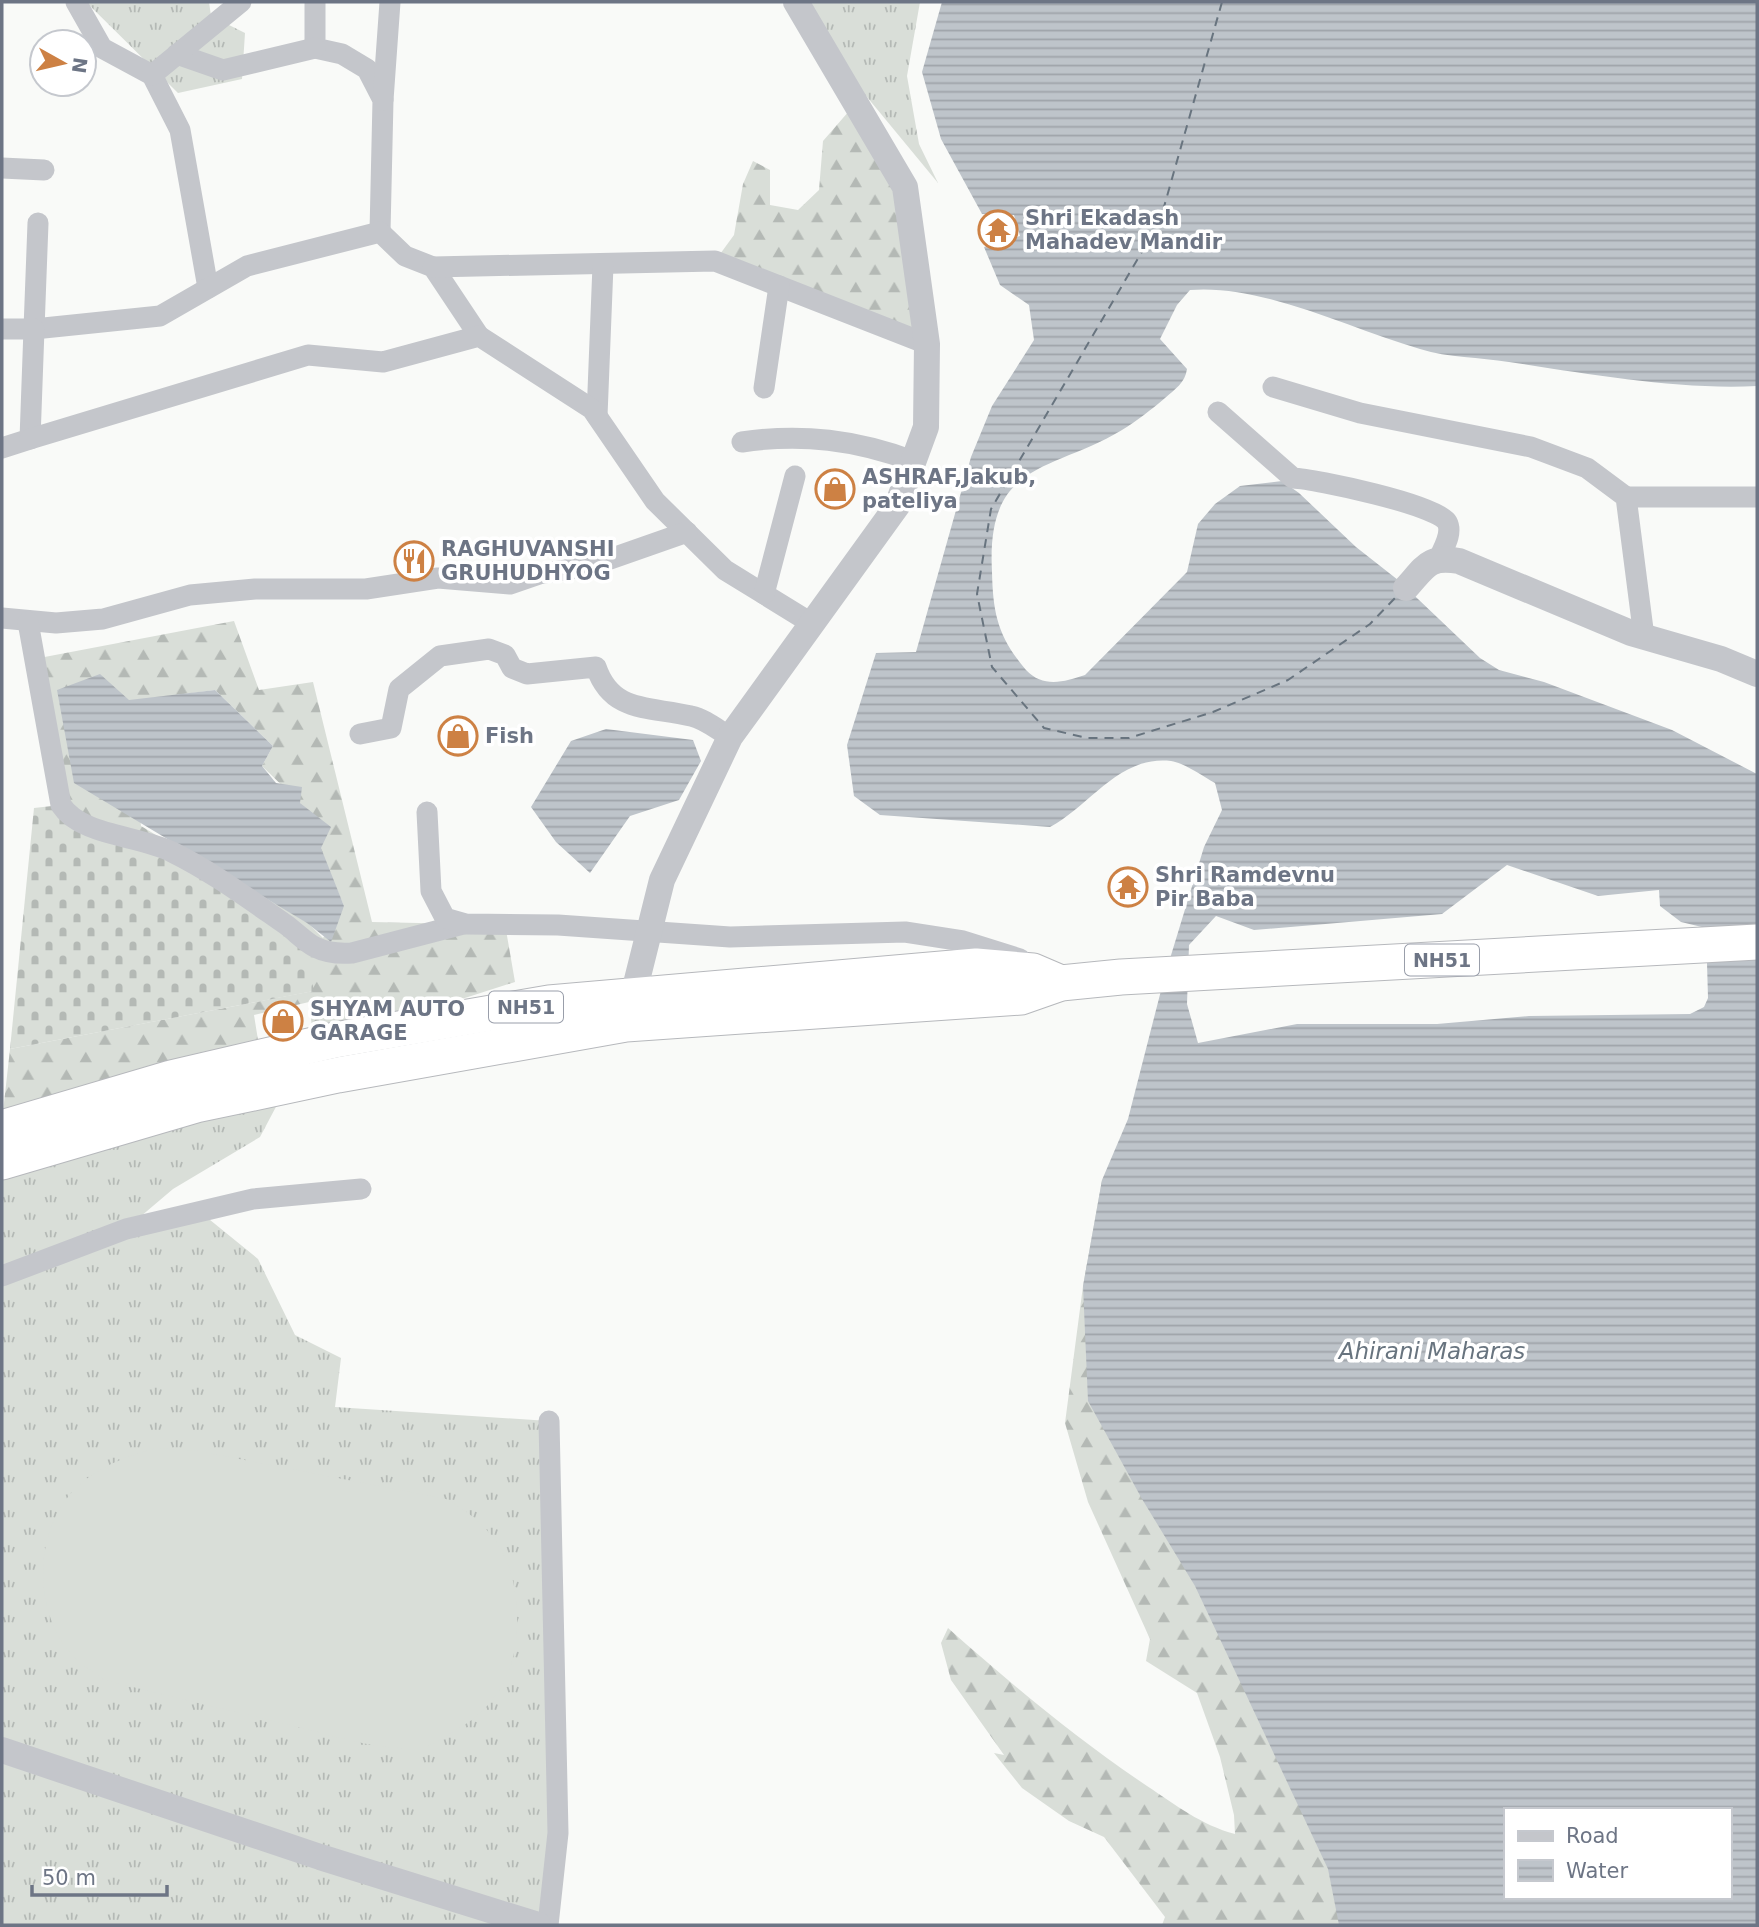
<svg xmlns="http://www.w3.org/2000/svg" width="1759" height="1927" viewBox="0 0 1759 1927" font-family="'DejaVu Sans',sans-serif">
	<defs>
		<pattern id="grass-tufts" width="24" height="20" patternUnits="userSpaceOnUse" patternTransform="scale(1.75)"><rect width="24" height="20" fill="#d9ded8"/><path d="M3 7l-1-3M5 7V3M7 7l1-3M15 17l-1-3M17 17v-4M19 17l1-3" fill="none" stroke="#b4b9b5"/></pattern>
		<pattern id="forest-firs" width="22" height="20" patternUnits="userSpaceOnUse" patternTransform="scale(1.75)"><rect width="22" height="20" fill="#d9ded8"/><path d="M5 1l3.5 6h-7zM16 11l3.5 6h-7z" fill="#b4b9b5"/></pattern>
		<pattern id="cemetery-stones" width="16" height="16" patternUnits="userSpaceOnUse" patternTransform="scale(1.75)"><rect width="16" height="16" fill="#d9ded8"/><path d="M2 7V4a2 2 0 0 1 4 0v3zM10 15v-3a2 2 0 0 1 4 0v3z" fill="#b4b9b5"/></pattern>
		<pattern id="water-rules" width="6" height="5" patternUnits="userSpaceOnUse" patternTransform="scale(1.75)"><rect width="6" height="5" fill="#bec4ca"/><path d="M0 2.5h6" fill="none" stroke="#9fa4aa"/></pattern>
	</defs>
	<rect width="100%" height="100%" fill="#f9faf8"/>
	<!-- grass -->
	<g fill="url(#grass-tufts)">
		<path d="M86 2H209L211 16 245 33 242 79 178 93Z"/>
		<path d="M796 2H920L907 76 919 144 938 183 815 34Z"/>
		<path d="M287 1086 260 1137 173 1189 127 1228 199 1211 258 1259 295 1335 341 1358 335 1407 549 1421 548 1925H2V1162Z"/>
	</g>
	<!-- forest -->
	<g fill="url(#forest-firs)">
		<path d="M856 103 905 187 927 344 715 261 734 235 743 184 753 161 770 170V205L798 210 819 190 823 141Z"/>
		<path d="M234 621 259 690 313 682 372 922 466 924 506 930 515 982 387 1023 312 1027 309 1002 254 1015 258 1040 150 1074 3 1112 10 1049 313 991 242 884 308 923 323 938 344 906 300 803 262 766 273 746 215 690 129 701 141 826 171 844 68 816 34 659Z"/>
		<path d="M1102 1180 1401 1925H1162L1165 1917 1104 1837 1069 1821 1022 1788 994 1753 1004 1755 951 1680 941 1643 948 1628C1012 1685 1076 1738 1147 1786 1176 1805 1201 1825 1235 1834L1234 1815 1220 1757 1197 1693 1146 1661 1150 1639 1088 1502 1065 1423 1083 1286Z"/>
	</g>
	<!-- cemetery -->
	<path fill="url(#cemetery-stones)" d="M61 805 165 856 302 935 314 991 10 1049 34 808Z"/>
	<!-- pitch -->
	<path fill="#d9ded8" d="M157 1448 198 1451 446 1499C493 1525 515 1558 517 1613 519 1669 499 1708 449 1734 441 1739 430 1747 421 1748 377 1751 332 1735 290 1725 228 1710 166 1695 104 1680 94 1672 82 1665 74 1657 36 1617 33 1545 65 1501 86 1471 123 1457 157 1448Z"/>
	<!-- water -->
	<g fill="url(#water-rules)" fill-rule="evenodd">
		<path d="M942 2H1757V386C1677 390 1588 374 1509 362 1479 357 1449 358 1420 349 1350 329 1263 284 1190 290L1177 305 1160 339 1187 369C1185 383 1175 389 1165 398 1152 409 1137 421 1122 430 1050 473 986 460 992 572 993 614 998 637 1026 670 1043 688 1064 682 1085 675L1187 572 1198 524 1215 504 1240 486 1282 481 1299 493 1356 547 1398 580 1480 658 1499 670 1544 682 1672 730 1757 774V1925H1339L1328 1869 1195 1586 1142 1499 1088 1401 1083 1286 1102 1180 1128 1119 1165 975 1204 847 1222 810 1215 783C1202 776 1185 763 1171 761 1119 755 1090 806 1050 827L880 815 854 796 847 745 876 653 916 652 971 457 992 406 1034 340 1029 305 1000 285 984 247 1020 236 1014 215 982 214 941 139 922 72ZM1507 865 1598 896 1659 890 1660 906 1681 922 1706 928 1708 998 1704 1007 1690 1014 1529 1016 1437 1024H1297L1198 1043 1187 1004 1189 945 1216 916 1254 930 1442 914ZM1505 1810H1729V1897H1505Z"/>
		<path d="M100 674 129 700 215 690 273 746 262 766 276 783 302 787 300 803 331 827 321 848 344 906 331 942 307 923 74 783 57 690Z"/>
		<path d="M606 729 693 740 701 761 679 800 630 816 590 873 556 842 531 807 571 741Z"/>
	</g>
	<g fill="none" stroke-linecap="round" stroke-linejoin="round">
		<!-- ferry -->
		<path stroke="#68747f" stroke-width="2" stroke-dasharray="9 7" stroke-linecap="butt" d="M1222 2 1160 221 991 509 977 594 992 667 1044 728 1087 738H1129L1213 712 1288 680 1370 624 1396 597"/>
		<!-- trunk casing -->
		<g stroke="#b6b8bc" stroke-width="37">
			<g id="trunk">
				<path d="M2 1128 171 1078 335 1040 549 1003 976 966 1033 971 1061 983"/>
				<path d="M2 1162 196 1105 338 1075 626 1024 1021 997 1061 983 1121 977 1757 942"/>
			</g>
		</g>
		<!-- minor -->
		<g stroke="#c4c6cb" stroke-width="21">
			<path d="M76 2 102 48 152 75 180 130 208 288"/>
			<path d="M315 2V48L342 54 367 69 383 100 380 232"/>
			<path d="M177 54 223 70 315 48"/>
			<path d="M152 75 241 2"/>
			<path d="M383 100 390 2"/>
			<path d="M2 168 44 170"/>
			<path d="M38 223 34 329 160 316 247 266 380 232 405 256 433 267 479 336"/>
			<path d="M433 267 715 261 927 344"/>
			<path d="M2 329H34L30 439 2 448"/>
			<path d="M1273 387 1360 413 1531 447 1587 468 1626 497 1644 637"/>
			<path d="M764 388 779 286"/>
			<path d="M1218 412 1293 478C1315 479 1438 505 1447 522 1453 533 1444 547 1439 558"/>
			<path d="M597 416 603 265"/>
			<path d="M30 439 308 355 383 362 479 336 592 409 655 501 725 570 811 623"/>
			<path d="M742 442C802 433 856 440 913 461"/>
			<path d="M1626 497H1757"/>
			<path d="M764 594 795 476"/>
			<path d="M2 618 56 623 103 619 190 595 255 589H366L438 578 510 584 539 574 590 566 687 532"/>
			<path d="M28 622 61 805C81 836 138 835 172 852 211 871 249 899 285 924 295 931 305 942 315 947 327 953 339 954 352 953L463 924"/>
			<path d="M360 734 391 728 399 689 440 656 489 649 505 655 512 668 527 674 596 667C612 714 650 706 691 716 705 719 718 730 730 737"/>
			<path d="M427 812 431 891 445 918 466 924 558 925 730 937 905 932 963 941 1020 959"/>
			<path d="M2 1276 126 1229 253 1199 361 1189"/>
			<path d="M548 1925 558 1833 549 1421"/>
		</g>
		<!-- tertiary -->
		<g stroke="#c4c6cb" stroke-width="26">
			<path d="M1406 588C1426 566 1428 556 1459 561L1631 633 1721 659 1757 674"/>
			<path d="M629 1012 662 880 730 737 897 506 926 427 927 344 905 187 796 2"/>
			<path d="M2 1750 320 1857 538 1925"/>
		</g>
		<!-- trunk -->
		<use href="#trunk" stroke="#fff" stroke-width="35"/>
	</g>
	<!-- icons -->
	<defs>
		<g id="temple-ring" transform="scale(2.0125)"><circle r="9.5" fill="#fff" stroke="#cd8144" stroke-width="1.5"/><path d="M0-6L5-2H3V0L6.5 2.5H4V6H1.5V3h-3V6H-4V2.5H-6.5L-3 0V-2H-5Z" fill="#cd8144"/></g>
		<g id="shop-ring" transform="scale(2.0125)"><circle r="9.5" fill="#fff" stroke="#cd8144" stroke-width="1.5"/><path d="M-5-2.5h2.3a2.7 3.5 0 0 1 5.4 0H5L5.5 6h-11ZM-1.5-2.5h3a1.5 2.3 0 0 0-3 0Z" fill="#cd8144"/></g>
		<g id="restaurant-ring" transform="scale(2.0125)"><circle r="9.5" fill="#fff" stroke="#cd8144" stroke-width="1.5"/><path d="M-5-6h1v4h1v-4h1v4h1v-4h1v5L-1.5 .5V6h-2V.5L-5-1ZM5-6V6H3V1.5H1.5Q1.5-4 5-6Z" fill="#cd8144"/></g>
	</defs>
	<g fill-rule="evenodd">
		<use href="#temple-ring" x="998" y="230"/>
		<use href="#shop-ring" x="835" y="489"/>
		<use href="#restaurant-ring" x="414" y="561"/>
		<use href="#shop-ring" x="458" y="736"/>
		<use href="#temple-ring" x="1128" y="887"/>
		<use href="#shop-ring" x="283" y="1021"/>
	</g>
	<g text-anchor="middle" dominant-baseline="central" stroke-width="7" stroke-linejoin="round" paint-order="stroke">
		<!-- shield labels -->
		<g fill="#fff" stroke="#999eaa" stroke-width="2">
			<rect x="1405" y="944.5" width="74" height="31" rx="5"/>
			<rect x="489" y="991.5" width="74" height="31" rx="5"/>
		</g>
		<g font-size="19" font-weight="bold" fill="#6d7585">
			<text x="1442" y="960">NH51</text>
			<text x="526" y="1007">NH51</text>
		</g>
		<!-- poi labels -->
		<g font-size="21" font-weight="bold" fill="#6d7585" stroke="#fff" text-anchor="start">
			<text x="1025" y="218">Shri Ekadash<tspan x="1025" dy="24">Mahadev Mandir</tspan></text>
			<text x="862" y="477">ASHRAF,Jakub,<tspan x="862" dy="24">pateliya</tspan></text>
			<text x="441" y="549">RAGHUVANSHI<tspan x="441" dy="24">GRUHUDHYOG</tspan></text>
			<text x="485" y="736">Fish</text>
			<text x="1155" y="875">Shri Ramdevnu<tspan x="1155" dy="24">Pir Baba</tspan></text>
			<text x="310" y="1009">SHYAM AUTO<tspan x="310" dy="24">GARAGE</tspan></text>
		</g>
		<!-- water labels -->
		<g font-size="23" font-style="italic" fill="#68747f" stroke="#fff">
			<text x="1432" y="1351">Ahirani Maharas</text>
		</g>
	</g>
	<!-- border -->
	<rect width="1759" height="1927" fill="none" stroke="#6d7585" stroke-width="7"/>
	<!-- legend -->
	<rect x="1504" y="1808" width="228" height="91" fill="#ffffff" stroke="#c5c8ce" stroke-width="2"/>
	<rect x="1518" y="1831" width="35" height="10" fill="#c4c6cb" stroke="#c5c8ce" stroke-width="2"/>
	<text x="1566" y="1843" font-size="21" fill="#6d7585">Road</text>
	<rect x="1518" y="1860" width="35" height="21" fill="url(#water-rules)" stroke="#c5c8ce" stroke-width="2"/>
	<text x="1566" y="1878" font-size="21" fill="#6d7585">Water</text>
	<!-- north arrow -->
	<g transform="translate(63 63) rotate(98)"><circle r="33" fill="#ffffff" stroke="#c5c8ce" stroke-width="2"/>
	<path d="M0-5L12 26L0 18L-12 26Z" fill="#cd8144"/>
	<text y="-10" font-size="19" font-weight="bold" text-anchor="middle" fill="#6d7585">N</text>
	</g>
	<!-- scale -->
	<path d="M32 1885v10h135v-10" fill="none" stroke="#6d7585" stroke-width="3.5"/>
	<text x="42" y="1885" font-size="21" fill="#6d7585" stroke="#ffffff" stroke-width="5" paint-order="stroke">50 m</text>
</svg>
